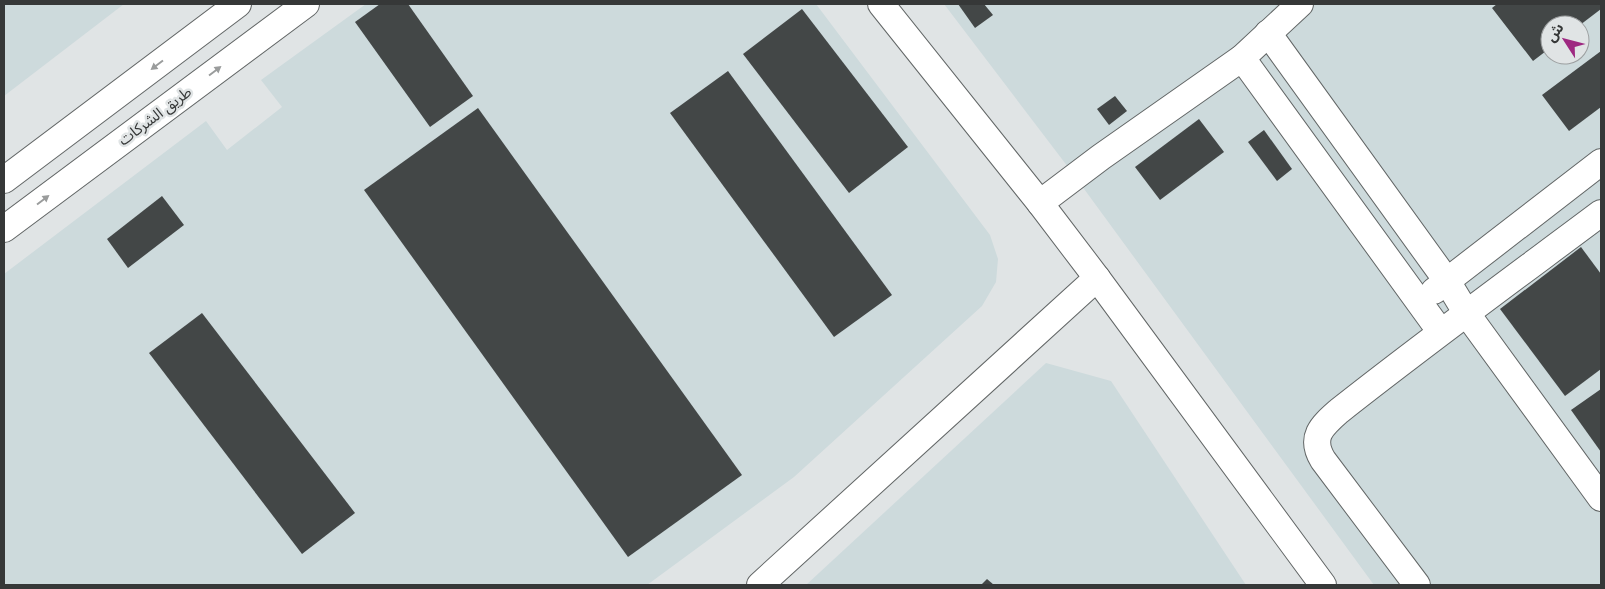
<svg xmlns="http://www.w3.org/2000/svg" width="1605" height="589" viewBox="0 0 1605 589" font-family="'Fira Sans Condensed','Noto Sans Arabic',sans-serif">
	<rect width="100%" height="100%" fill="#e0e4e5"/>
	<!-- built -->
	<g fill="#cddadc" fill-rule="evenodd">
		<path d="M4 4H124L4 96Z"/>
		<path d="M366 4H816L990 235 998 259 996 282 982 306 794 477 647 585H4V274L206 121 227 150 282 107 261 80Z"/>
		<path d="M944 4H1601V585H1374L1068 167ZM1550 25H1580V55H1550Z"/>
		<path d="M1046 363 1111 381 1246 585H806Z"/>
	</g>
	<!-- building -->
	<g fill="#434747">
		<path d="M380 4H408L473 96 430 127 355 22Z"/>
		<path d="M958 4H984L993 15 975 28Z"/>
		<path d="M1497 4H1601V9L1580 25H1550V48L1533 61 1492 8Z"/>
		<path d="M802 9 908 147 849 193 743 54Z"/>
		<path d="M1601 51V107L1569 131 1542 95Z"/>
		<path d="M728 71 892 295 834 337 670 113Z"/>
		<path d="M1115 96 1127 111 1109 125 1097 109Z"/>
		<path d="M478 108 742 475 628 557 364 190Z"/>
		<path d="M1199 119 1224 152 1160 200 1135 167Z"/>
		<path d="M1264 130 1292 169 1277 181 1248 142Z"/>
		<path d="M162 196 184 225 128 268 107 239Z"/>
		<path d="M1581 247 1601 274V369L1565 396 1500 309Z"/>
		<path d="M202 313 355 513 302 554 149 353Z"/>
		<path d="M1601 389V452L1571 410Z"/>
		<path d="M987 579 994 585H981Z"/>
	</g>
	<g fill="none" stroke-linecap="round" stroke-linejoin="round">
		<!-- minor casing -->
		<g stroke="#626666" stroke-width="28">
			<g id="minor">
				<path d="M881 4 1040 203 1097 278 1323 585"/>
				<path d="M1268 33 1447 281 1467 314 1601 498"/>
				<path d="M1242 58 1440 331"/>
				<path d="M4 180 238 4"/>
				<path d="M1040 203 1101 157 1242 58 1300 4"/>
				<path d="M4 229 306 4"/>
				<path d="M1434 291 1601 162"/>
				<path d="M760 585 1097 278"/>
				<path d="M1417 585 1323 460C1309 437 1322 426 1339 411 1425 343 1514 278 1601 213"/>
			</g>
		</g>
		<!-- minor -->
		<use href="#minor" stroke="#fff" stroke-width="26"/>
	</g>
	<!-- one-way arrows -->
	<defs><path id="oneway-solid" d="M-6-.8H1V-3.2L6.5 0L1 3.2V.8H-6Z" transform="scale(1.25)"/></defs>
	<g fill="#9a9c9c">
		<use href="#oneway-solid" transform="translate(157 65) rotate(143)"/>
		<use href="#oneway-solid" transform="translate(215 71) rotate(-37)"/>
		<use href="#oneway-solid" transform="translate(43 200) rotate(-37)"/>
	</g>
	<g text-anchor="middle" dominant-baseline="central" stroke-width="5" stroke-linejoin="round" paint-order="stroke">
		<!-- street labels -->
		<g font-size="15" fill="#363838" stroke="#e0e4e5">
			<text transform="translate(155 116) rotate(-37)">طريق الشركات</text>
		</g>
	</g>
	<!-- border -->
	<rect width="1605" height="589" fill="none" stroke="#363838" stroke-width="10"/>
	<!-- north arrow -->
	<g transform="translate(1565 40) rotate(306)"><circle r="24" fill="#e0e4e5" stroke="#9c9fa0"/>
	<path d="M0-4L9 19L0 12L-9 19Z" fill="#9e2881"/>
	<text y="-8" font-size="14" font-weight="bold" text-anchor="middle" fill="#363838">ش</text>
	</g>
</svg>
